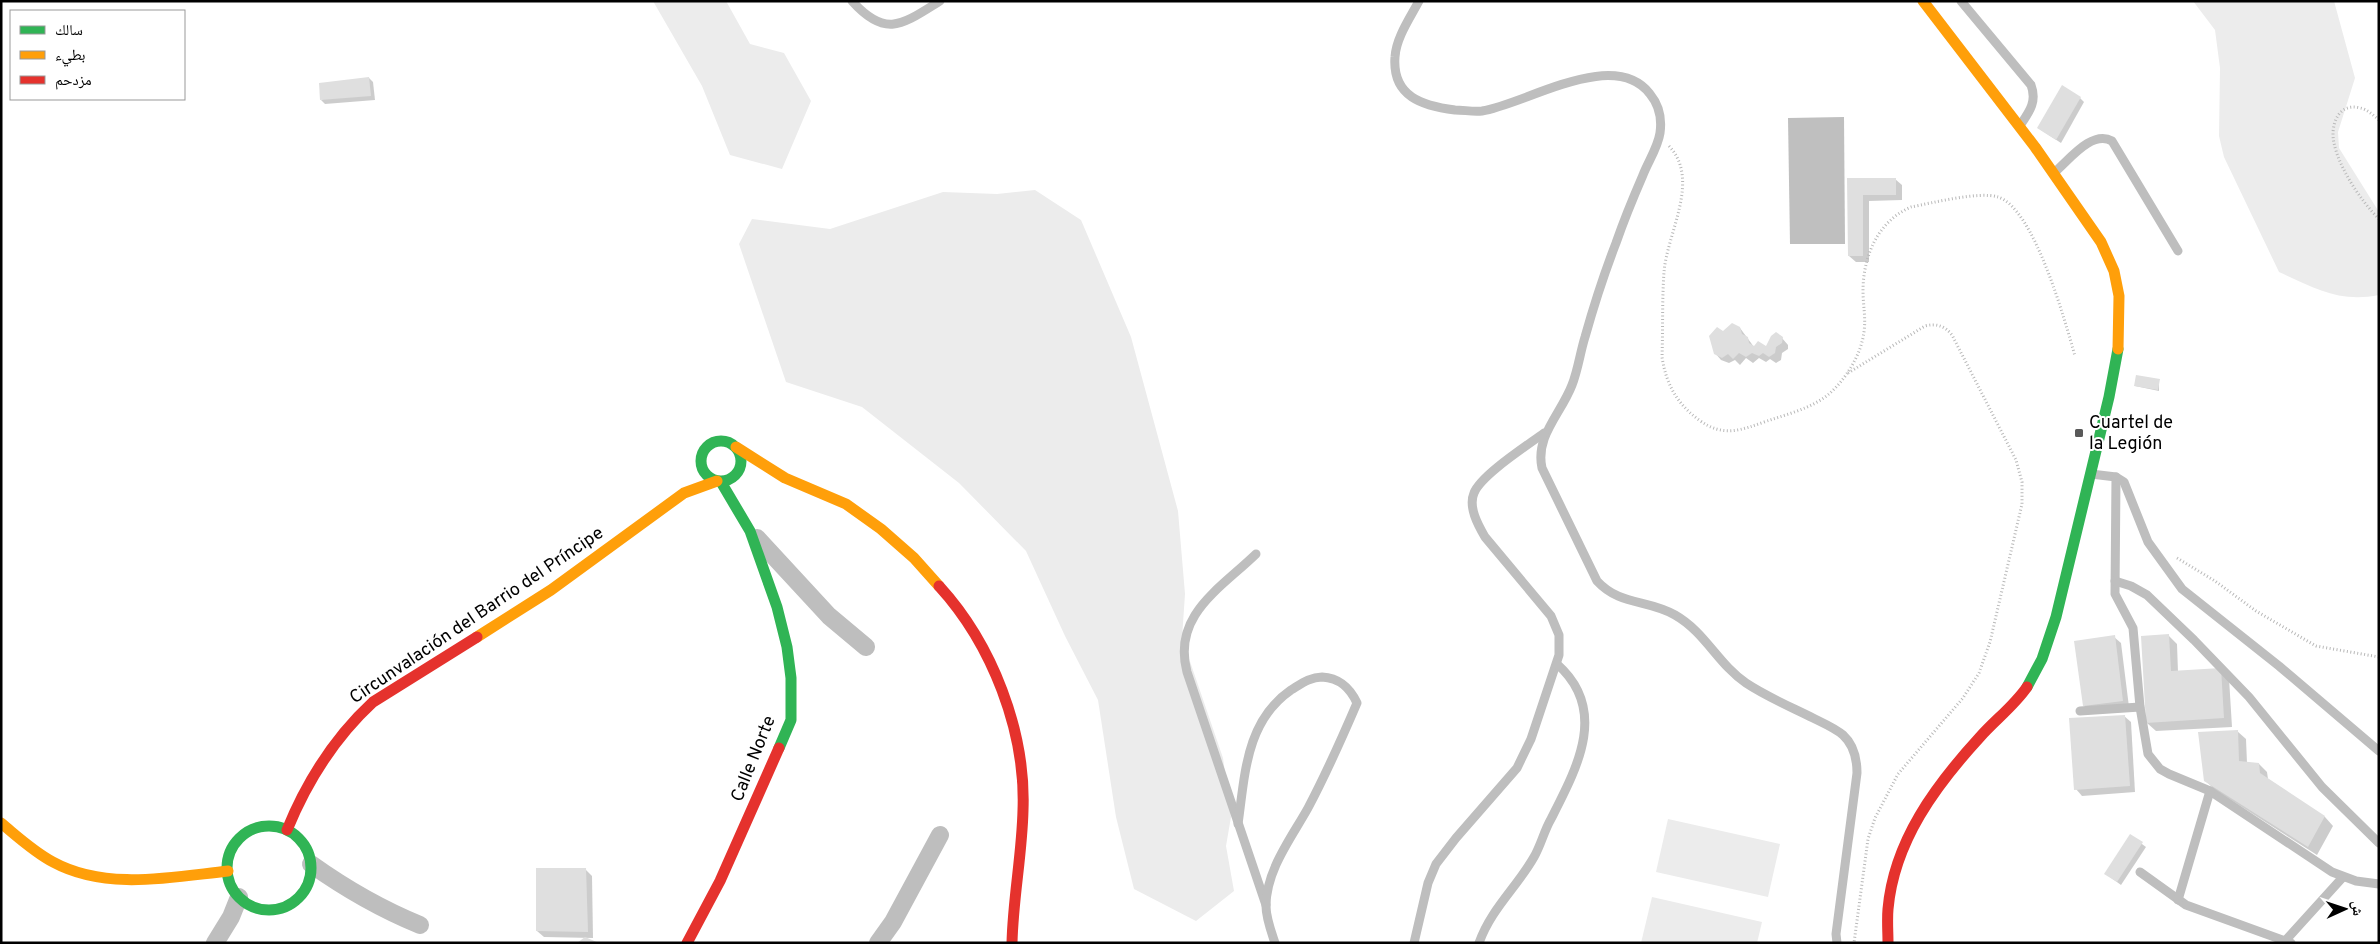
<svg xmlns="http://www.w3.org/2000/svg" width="2380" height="944" viewBox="0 0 2380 944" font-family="Overpass,'Noto Naskh Arabic',sans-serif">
	<rect width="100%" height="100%" fill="#fff"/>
	<!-- green -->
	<g fill="#ececec">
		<path d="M653 1H726L750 44 784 53 811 101 782 169 730 155 702 86Z"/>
		<path d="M2193 1H2334L2355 78 2338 132 2339 148 2379 212V295C2339 303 2314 288 2279 272L2224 157 2219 136 2220 68 2215 30Z"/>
		<path d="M1035 190 1081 220 1131 337 1178 511 1185 594 1182 638 1223 758 1231 817 1226 846 1234 891 1196 921 1134 889 1116 817 1098 700 1065 636 1026 551 959 483 862 407 786 382 739 244 752 219 830 229 943 192 997 194Z"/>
		<path d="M1668 819 1780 844 1768 897 1656 872Z"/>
		<path d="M1652 897 1762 922 1757 943H1641Z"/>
	</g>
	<!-- water -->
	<path fill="#bfbfbf" d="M1844 117 1845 244H1790L1788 118Z"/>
	<!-- shadow -->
	<g fill="#0003">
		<path d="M369 78 373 82 375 100 325 104 321 100Z"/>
		<path d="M2080 98 2084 102 2061 143 2038 128Z"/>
		<path d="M1848 179H1895L1902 185V200L1869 201V262H1856L1849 256Z"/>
		<path d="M1740 328 1754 347 1767 348 1782 338 1788 345V349L1782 353 1781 360 1776 363 1770 359 1766 362 1759 358 1753 363 1746 358 1740 365 1735 360 1729 363 1721 360 1715 353 1723 333Z"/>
		<path d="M2159 381V391L2135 386Z"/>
		<path d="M2168 635 2177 644 2178 672 2220 670 2229 678 2232 727 2156 731 2147 723Z"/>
		<path d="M2114 637 2121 643 2129 707 2090 712 2084 706Z"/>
		<path d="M2124 716 2131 722 2135 792 2082 796 2076 789Z"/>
		<path d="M2237 731 2246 739 2247 763 2259 764 2267 772 2268 779 2325 817 2333 826 2317 855 2214 789 2205 780Z"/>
		<path d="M2131 836 2146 847 2121 885 2110 877Z"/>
		<path d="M586 870 592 876 593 938 544 937 537 931Z"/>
	</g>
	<!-- building -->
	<g fill="#dfdfdf">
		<path d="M369 77 371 96 320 100 319 83Z"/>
		<path d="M2062 85 2081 97 2056 140 2037 128Z"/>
		<path d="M1847 178H1896V195H1863V256H1848Z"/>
		<path d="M1732 323 1740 327 1742 334 1748 337 1749 343 1754 346 1758 341 1766 346 1771 336 1776 332 1783 337 1782 343 1776 347 1775 353 1769 357 1763 353 1759 356 1752 353 1746 357 1739 353 1733 359 1728 354 1722 358 1714 354 1709 336 1717 327 1723 331Z"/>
		<path d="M2136 375 2160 379 2158 390 2134 386Z"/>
		<path d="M2169 634 2171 671 2221 668 2224 718 2146 723 2141 636Z"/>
		<path d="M2115 635 2123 701 2083 706 2074 641Z"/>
		<path d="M2125 715 2130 786 2074 790 2069 718Z"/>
		<path d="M2238 730 2239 761 2259 763 2260 773 2325 816 2308 847 2204 781 2198 732Z"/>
		<path d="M2130 834 2143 842 2117 882 2104 874Z"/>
		<path d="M536 868H586L588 932 536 931Z"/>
		<path d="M585 937 599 943H577Z"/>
	</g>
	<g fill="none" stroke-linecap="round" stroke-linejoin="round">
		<!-- path -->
		<g stroke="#b9b9b9" stroke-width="3" stroke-dasharray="1 2.5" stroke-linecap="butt">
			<path d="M2379 120C2373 115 2367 109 2360 108 2338 102 2330 126 2334 143 2339 168 2361 201 2379 219"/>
			<path d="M1669 146C1701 180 1667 233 1664 272 1662 300 1663 329 1662 357 1666 384 1677 404 1699 420 1724 438 1741 430 1767 421 1788 414 1812 408 1829 394 1846 379 1861 355 1864 332 1866 318 1863 305 1863 291 1863 256 1878 221 1911 207 1932 203 1979 191 1998 197 2034 208 2065 321 2075 356"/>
			<path d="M1848 373 1925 326C1936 323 1945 326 1952 335L2016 460 2022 482V504L1990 642 1979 673 1963 698 1898 774 1875 818 1868 839 1854 943"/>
			<path d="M2177 558 2215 581 2256 611 2316 646 2379 657"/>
		</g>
		<!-- lane -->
		<g stroke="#bebebe" stroke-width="9">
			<path d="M852 1C886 39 903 24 940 1"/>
			<path d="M1419 1C1410 18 1396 38 1395 57 1392 97 1423 106 1455 110 1464 110 1473 112 1482 111 1526 104 1614 47 1650 94 1659 105 1662 119 1660 133 1658 147 1648 162 1643 175 1633 198 1624 220 1616 243 1604 274 1594 305 1585 337 1580 353 1578 370 1572 385 1561 414 1535 436 1542 468L1597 581C1620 606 1647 599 1675 615 1705 632 1718 664 1746 683 1767 697 1791 707 1813 718 1823 723 1835 728 1843 735 1854 745 1857 759 1857 773L1836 934 1837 943"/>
			<path d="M1961 1 2031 85C2037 101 2030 111 2021 124"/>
			<path d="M2056 171C2070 159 2092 130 2112 141L2178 251"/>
			<path d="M2091 474 2116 477 2124 482 2148 542 2182 589 2279 666 2379 751"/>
			<path d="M2116 477 2115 594 2133 628 2140 707 2148 754 2160 769 2169 774 2210 791 2332 872 2356 881 2379 884"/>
			<path d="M1256 554C1220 589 1172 615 1187 672L1266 905"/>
			<path d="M2115 581 2131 586 2147 595 2194 640 2249 697 2322 787 2379 843"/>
			<path d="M2080 711 2140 707"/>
			<path d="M1238 824C1245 774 1246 721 1291 690 1301 684 1310 677 1322 677 1340 678 1350 688 1357 703 1342 738 1326 774 1308 808 1292 837 1266 870 1266 906 1266 918 1271 931 1275 943"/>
			<path d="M2140 872 2186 905 2291 943"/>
			<path d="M2178 900 2210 791"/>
			<path d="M2285 941 2343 877"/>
			<path d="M1414 943 1428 883 1436 864 1456 838 1517 768 1531 739 1559 655V635L1551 616 1485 537C1478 525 1468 507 1474 493 1481 475 1528 445 1544 433"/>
			<path d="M1479 943C1491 909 1517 887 1534 857 1541 845 1544 831 1551 819 1577 768 1609 710 1557 664"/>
		</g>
		<!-- street -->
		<g stroke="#bebebe" stroke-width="18">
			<path d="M757 538 829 616 866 647"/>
			<path d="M311 864C346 889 381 909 420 925"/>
			<path d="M215 943 231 917 239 897"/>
			<path d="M878 943 893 922 940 835"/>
		</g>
		<!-- fast -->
		<g stroke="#30b455" stroke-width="11">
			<circle cx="721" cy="461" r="20"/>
			<path d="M721 482 750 531 777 607 787 647 791 678V720L779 748"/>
			<path d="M2027 687 2042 659 2056 617 2109 397 2118 349"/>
			<circle cx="269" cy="868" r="42"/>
		</g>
		<!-- slow -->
		<g stroke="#ff9f0a" stroke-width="11">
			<path d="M1923 1 2035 147 2101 242 2114 271 2119 296 2118 349"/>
			<path d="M736 447 785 478 846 504 881 529 914 558 939 586"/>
			<path d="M477 637 551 590 684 493 717 481"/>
			<path d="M1 823C18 837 34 852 53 862 106 891 172 877 228 871"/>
		</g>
		<!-- jam -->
		<g stroke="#e5322d" stroke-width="11">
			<path d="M939 586C992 644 1026 731 1023 810 1022 855 1013 898 1012 943"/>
			<path d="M287 830C307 781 334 738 373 702L477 637"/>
			<path d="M687 943 720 881 779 748"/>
			<path d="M1888 943C1888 932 1887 920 1888 909 1894 841 1936 785 1980 737 1995 720 2014 706 2027 687"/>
		</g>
	</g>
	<!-- markers -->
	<rect fill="#595959" stroke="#fff" stroke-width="2" x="2074" y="428" width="10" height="10" rx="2.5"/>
	<g text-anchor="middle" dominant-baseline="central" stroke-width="4" stroke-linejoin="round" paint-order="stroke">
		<!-- poi labels -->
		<g font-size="18" fill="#000" stroke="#fff" text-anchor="start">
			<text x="2089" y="423">Cuartel de<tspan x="2089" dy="21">la Legión</tspan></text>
		</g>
		<!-- street labels -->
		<g font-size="18" fill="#000" stroke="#fff">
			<text transform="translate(477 616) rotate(-34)">Circunvalación del Barrio del Príncipe</text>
			<text transform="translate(754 759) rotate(-68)">Calle Norte</text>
		</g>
	</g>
	<!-- border -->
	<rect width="2380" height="944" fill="none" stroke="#000000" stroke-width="5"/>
	<!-- legend -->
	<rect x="10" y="10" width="175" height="90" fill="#ffffff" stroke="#999999"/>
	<rect x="20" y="26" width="25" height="8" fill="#30b455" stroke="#999999"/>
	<text x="55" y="35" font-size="15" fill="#000000">سالك</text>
	<rect x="20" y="51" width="25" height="8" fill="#ff9f0a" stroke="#999999"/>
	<text x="55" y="60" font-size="15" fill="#000000">بطيء</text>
	<rect x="20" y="76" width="25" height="8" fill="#e5322d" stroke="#999999"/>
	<text x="55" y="85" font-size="15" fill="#000000">مزدحم</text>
	<!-- north arrow -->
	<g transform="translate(2345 909) rotate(87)" stroke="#ffffff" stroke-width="4" paint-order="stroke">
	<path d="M0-4L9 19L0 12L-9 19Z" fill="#000000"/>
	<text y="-8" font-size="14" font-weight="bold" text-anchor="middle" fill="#000000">ش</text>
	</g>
</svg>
